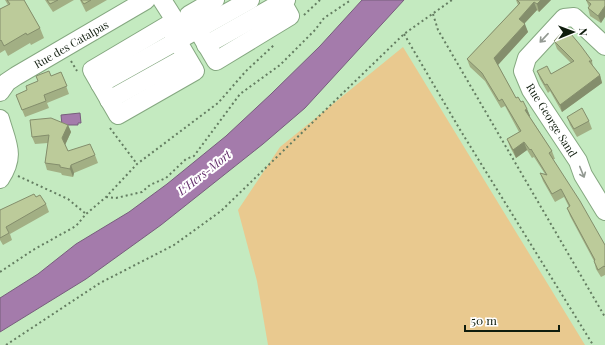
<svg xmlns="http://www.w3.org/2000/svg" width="605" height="345" viewBox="0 0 605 345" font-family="'Playfair Display',serif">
	<rect width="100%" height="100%" fill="#c4eac0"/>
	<!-- green -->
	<path fill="#e9c98f" d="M403 47 585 345H268L257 281 238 210 280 147Z"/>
	<!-- water -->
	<g fill="#a47bab" stroke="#775e7c">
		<path d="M362 0H404L305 108 263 144 161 225 86 279 0 332V298L38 274 76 244 129 212 167 184 226 136 271 94 320 46Z"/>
		<path d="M80 113 81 123H78V125H62L61 115Z"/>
	</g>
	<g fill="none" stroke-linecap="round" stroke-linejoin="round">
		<!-- minor casing -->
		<g stroke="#85a880" stroke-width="20">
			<g id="minor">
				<path d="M162 0 183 33"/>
				<path d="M215 0 189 15 216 61 290 16 281 0"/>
				<path d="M168 25 195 71 118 115 92 70Z"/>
				<path d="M206 45 286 0"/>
				<path d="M605 46 574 17 564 18 527 58 523 71 531 90 578 161 583 175 605 211"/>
				<path d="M100 84 250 0"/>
				<path d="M0 92 7 82 16 76 146 0"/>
				<path d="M109 100 186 57"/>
				<path d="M0 119C7 144 16 155 0 179"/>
			</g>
		</g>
		<!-- path -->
		<g stroke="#647d61" stroke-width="2" stroke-dasharray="2 3" stroke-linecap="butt">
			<path d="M433 14 438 30 605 317"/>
			<path d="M304 15 320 0"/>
			<path d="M404 34 459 128 593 345"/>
			<path d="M71 61 77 71"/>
			<path d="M110 128 137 164"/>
			<path d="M18 176 68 199 86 214"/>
			<path d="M106 197 116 198 142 192 150 185 166 178 186 159 194 156 240 94 280 65 315 30 324 18 351 0"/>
			<path d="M0 272 33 250 76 226 86 214 106 197 137 164 218 103 246 71 274 45"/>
			<path d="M6 345 100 283 174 245 221 211 404 34 452 0"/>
		</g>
		<!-- minor -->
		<use href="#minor" stroke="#fff" stroke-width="18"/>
	</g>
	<!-- wall -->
	<g fill="#a2af84">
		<path d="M5 0H24L40 28 44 38 31 45 30 43 8 56 5 50 0 53V9L8 5Z"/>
		<path d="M45 0H74L53 12Z"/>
		<path d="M80 0H107L86 12Z"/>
		<path d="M516 0H551L539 12 537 10 524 24 528 32 498 65 516 98 527 109 530 116V117L552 151 555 159H553L605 245V275L601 277 596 269 594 261 570 216 567 208 569 207 564 197 555 202 543 181 540 173 545 174 534 157 532 158 527 150 516 158 510 147 507 139 519 132 505 106 501 108 485 81 470 67 467 59 518 5Z"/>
		<path d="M586 0H605L601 23 590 16 588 8 589 7Z"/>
		<path d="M554 41 592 61 593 67 600 75 602 83 562 112 550 91 548 93 540 79 537 71 551 74 571 63 557 49Z"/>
		<path d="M61 72 69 94 47 103 49 108 25 117 16 95 27 90 51 76Z"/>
		<path d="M567 117 589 121 592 129 577 137 570 125Z"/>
		<path d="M68 125 71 132 65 145 68 151 95 155 98 163 74 173 73 177 62 175 61 173 47 170 45 163 48 143 35 144 32 137Z"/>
		<path d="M46 204 49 212 10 234 12 240 3 245 0 240V210Z"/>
	</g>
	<!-- shaded-wall -->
	<g fill="#848e6c">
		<path d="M541 0H551L539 12 537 4Z"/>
		<path d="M534 2 537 10 522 26 519 19Z"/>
		<path d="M605 6V17L601 23 598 16Z"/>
		<path d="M525 24 528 32 497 66 494 58Z"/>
		<path d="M600 75 602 83 562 112 560 105Z"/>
		<path d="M527 109 530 116 528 118 525 110Z"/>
		<path d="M68 125 71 132 65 145 62 138Z"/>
		<path d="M524 142 527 150 516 158 513 150Z"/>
		<path d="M71 165 74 173 73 177 70 169Z"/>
	</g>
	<!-- building -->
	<g fill="#bccb9a" stroke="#848e6c">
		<path d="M7 0H24L40 28 27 35 26 33 4 46 1 40 0 41V9L10 4Z"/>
		<path d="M47 0H58L50 4Z"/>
		<path d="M81 0H91L84 4Z"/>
		<path d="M517 0H541L537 4 534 2 519 19 525 24 494 58 516 98 518 97 521 102 523 101 527 109 525 110 552 151 549 153 580 201 605 245V267L604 266 598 270 594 261 595 260 567 208 570 206 561 189 552 194 540 173 547 175 531 149 530 150 524 142 513 150 507 139 521 131 502 99 499 101 482 73 467 59 520 3Z"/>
		<path d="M586 0H605V6L598 16 588 8 591 4Z"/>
		<path d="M566 28 581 46 592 61H589L600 75 560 105 547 84 545 85 537 71 547 66 551 74 574 61 554 41Z"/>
		<path d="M49 71 51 76 61 72 67 86 44 95 46 101 22 110 16 95 27 90 26 86 38 81 36 76Z"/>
		<path d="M582 108 589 121 574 129 567 117Z"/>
		<path d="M51 118 68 125 62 138 68 151 90 144 95 155 71 165 70 169 60 167V165L45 163 49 135 32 137 30 120Z"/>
		<path d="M34 194 36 197 40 195 46 204 6 227 9 233 0 238V210Z"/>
	</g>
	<!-- one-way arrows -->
	<defs><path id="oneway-shaft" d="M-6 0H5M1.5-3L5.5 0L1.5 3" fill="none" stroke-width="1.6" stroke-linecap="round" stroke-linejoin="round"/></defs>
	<g stroke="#939992">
		<use href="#oneway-shaft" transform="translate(544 38) rotate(133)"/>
		<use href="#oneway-shaft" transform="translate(582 172) rotate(68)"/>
	</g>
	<g text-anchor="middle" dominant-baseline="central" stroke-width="4" stroke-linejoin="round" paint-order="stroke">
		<!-- street labels -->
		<g font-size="11" fill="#0f1c0d" stroke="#fff">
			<text transform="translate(71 44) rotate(-30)">Rue des Catalpas</text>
			<text transform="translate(552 120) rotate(58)">Rue George Sand</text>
		</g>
		<!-- water labels -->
		<g font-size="12" font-style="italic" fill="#65306d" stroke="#fff">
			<text transform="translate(204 172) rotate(-38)">L'Hers-Mort</text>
		</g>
	</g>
	<!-- north arrow -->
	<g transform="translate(573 32) rotate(89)" stroke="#ffffff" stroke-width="3" paint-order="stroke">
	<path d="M0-3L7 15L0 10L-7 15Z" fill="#0f1c0d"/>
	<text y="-6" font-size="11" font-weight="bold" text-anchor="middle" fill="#0f1c0d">N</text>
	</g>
	<!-- scale -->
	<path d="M465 325v6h94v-6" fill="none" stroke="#0f1c0d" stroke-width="2"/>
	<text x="471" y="325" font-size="12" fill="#0f1c0d" stroke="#ffffff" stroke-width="3" paint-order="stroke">50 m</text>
</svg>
